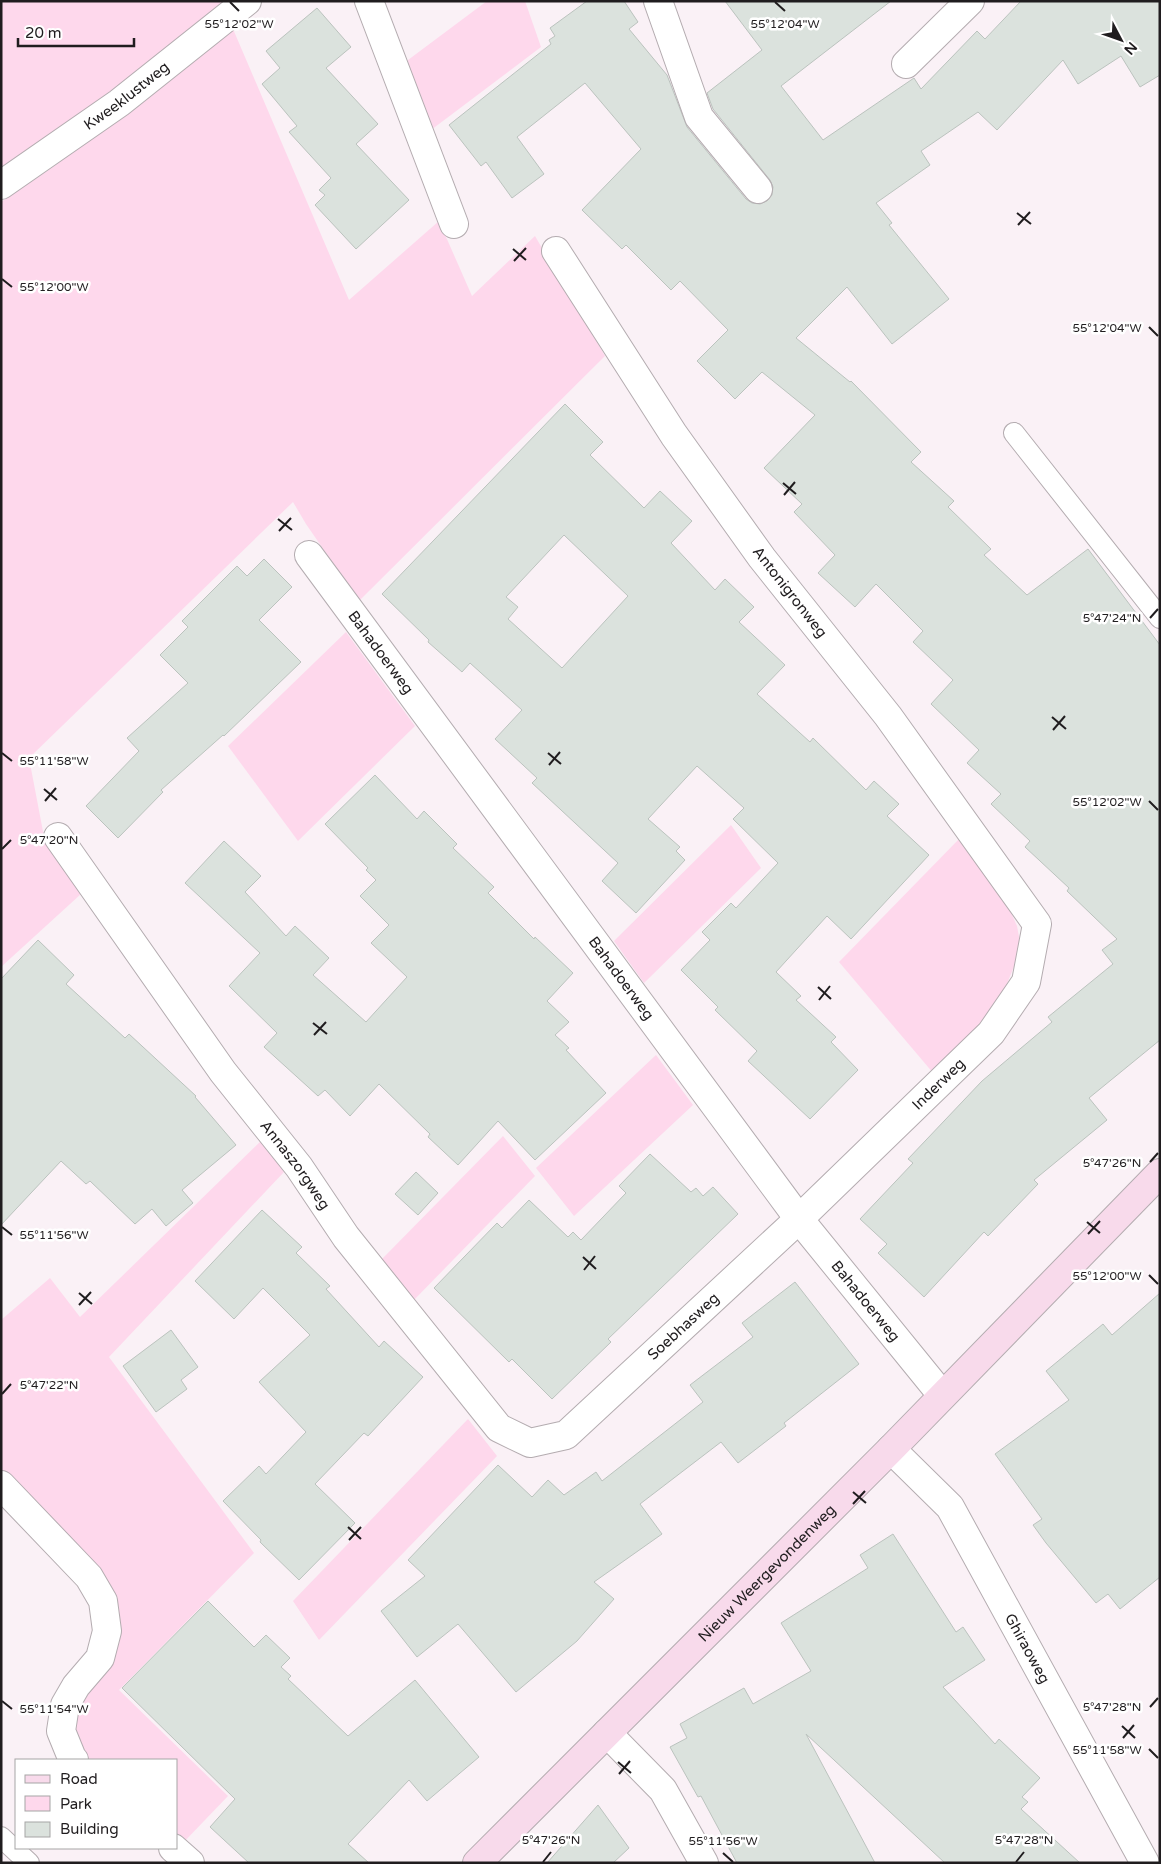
<svg xmlns="http://www.w3.org/2000/svg" width="1161" height="1864" viewBox="0 0 1161 1864" font-family="'Varela Round',sans-serif">
	<rect width="100%" height="100%" fill="#faf1f6"/>
	<!-- green -->
	<g fill="#fed8ec">
		<path d="M1 1H231L180 43 1 172Z"/>
		<path d="M487 1H525L541 47 431 130 404 63Z"/>
		<path d="M233 29 349 300 439 221 472 296 535 236 605 356 359 601 306 524 293 502 29 758 45 842 81 894 1 967V202L53 167Z"/>
		<path d="M346 632 415 726 298 841 228 746Z"/>
		<path d="M731 825 761 868 644 983 614 941Z"/>
		<path d="M960 838 1008 906 1017 926 1020 942 1017 959 1004 991 992 1010 972 1036 934 1074 839 962Z"/>
		<path d="M656 1055 693 1105 574 1216 536 1168Z"/>
		<path d="M503 1136 535 1176 413 1301 382 1259Z"/>
		<path d="M261 1141 284 1172 109 1357 254 1553 119 1690 228 1796 181 1845 176 1840V1760H86L69 1722 119 1628 1 1473V1320L50 1278 80 1317Z"/>
		<path d="M468 1419 497 1456 319 1640 293 1601Z"/>
	</g>
	<!-- building -->
	<g fill="#dbe2dd" stroke="#bbc3be" fill-rule="evenodd">
		<path d="M587 1H624L638 22 629 29 667 75 687 127 746 199 752 203 760 204 767 201 772 195 773 187 770 180 713 109 707 93 762 50 725 1H891L781 86 823 140 914 78 921 89 977 31 985 39 1021 1H1160V75L1140 87 1121 56 1078 84 1063 60 997 130 978 112 921 151 930 165 876 203 892 223 889 225 949 299 892 344 847 287 796 338 850 382 851 381 921 452 911 462 954 501 948 507 991 549 984 555 1027 595 1088 549 1160 645V1040L1089 1098 1107 1120 1034 1180 1038 1184 988 1236 984 1232 924 1297 878 1253 887 1244 860 1219 913 1163 908 1159 982 1081 1052 1022 1048 1017 1113 964 1102 950 1117 939 1067 891 1069 888 1025 847 1030 841 991 804 1001 794 967 763 979 750 931 704 953 680 913 642 923 631 876 584 855 607 818 573 835 555 794 512 802 504 764 468 815 415 762 372 735 399 697 361 728 330 680 281 671 290 626 245 622 249 582 210 641 149 585 83 517 137 544 174 512 198 486 162 481 166 449 125 551 44 549 40 555 36 550 28Z"/>
		<path d="M317 8 351 47 326 68 378 124 356 144 409 200 356 249 315 205 325 195 319 190 331 178 289 132 297 126 262 84 280 68 266 51Z"/>
		<path d="M565 404 603 442 590 455 644 508 660 491 692 521 671 543 715 590 725 579 754 607 739 622 785 665 757 694 810 742 813 738 866 790 874 781 899 804 887 816 929 855 851 939 827 916 776 972 801 996 796 1000 836 1037 831 1042 858 1070 810 1119 748 1061 757 1051 715 1010 718 1007 681 970 710 940 702 932 731 903 736 908 778 863 733 819 744 808 697 766 648 819 680 847 676 851 685 860 636 913 602 881 618 863 532 783 537 778 495 739 522 710 470 663 462 672 428 642 429 640 382 594ZM564 535 628 596 562 668 508 619 518 607 506 597Z"/>
		<path d="M264 559 292 587 259 620 301 662 224 736 223 735 161 790 163 792 118 838 86 806 139 751 127 738 188 683 160 655 188 627 182 621 237 566 247 576Z"/>
		<path d="M375 775 417 819 424 811 457 844 453 848 494 887 488 893 534 939 535 937 573 973 547 1001 569 1022 555 1035 569 1048 566 1050 606 1093 535 1160 498 1121 458 1165 428 1137 430 1134 379 1084 350 1116 325 1090 318 1096 264 1047 277 1033 229 986 260 953 185 883 224 841 261 876 245 892 286 936 295 926 329 958 313 975 366 1022 407 977 371 943 389 925 360 896 376 880 366 870 368 868 325 824Z"/>
		<path d="M38 940 74 975 66 984 125 1038 129 1034 196 1096 195 1097 236 1145 182 1190 193 1203 166 1226 152 1209 135 1224 90 1181 86 1184 61 1161 1 1225V979Z"/>
		<path d="M650 1154 691 1192 696 1188 703 1196 713 1187 738 1214 608 1339 611 1342 552 1399 512 1359 509 1362 434 1288 497 1223 502 1228 529 1200 568 1237 573 1232 581 1240 626 1193 619 1186Z"/>
		<path d="M416 1172 438 1193 418 1215 395 1194Z"/>
		<path d="M262 1210 302 1247 296 1253 330 1286 326 1289 379 1347 384 1341 423 1377 368 1436 364 1433 315 1484 355 1523 299 1580 260 1542 261 1540 223 1501 259 1466 266 1474 306 1432 259 1382 310 1335 263 1288 234 1319 195 1281Z"/>
		<path d="M795 1282 859 1364 784 1423 786 1426 738 1463 721 1442 640 1504 662 1534 594 1582 614 1599 577 1641 516 1692 458 1624 417 1657 381 1611 425 1576 408 1560 498 1465 532 1497 548 1480 564 1495 596 1472 602 1481 703 1402 690 1385 753 1337 742 1323Z"/>
		<path d="M1160 1293V1577L1120 1609 1108 1594 1096 1603 1046 1543 1033 1525 1042 1519 995 1454 1069 1400 1046 1371 1103 1324 1112 1335Z"/>
		<path d="M171 1330 198 1367 181 1380 187 1389 156 1412 123 1366Z"/>
		<path d="M893 1534 956 1632 963 1627 985 1660 943 1687 995 1744 999 1739 1040 1778 1022 1797 1028 1802 1021 1809 1080 1863H945L806 1734 875 1863H737L701 1796 698 1797 670 1747 687 1738 680 1724 744 1688 753 1704 811 1671 781 1623 868 1568 860 1555Z"/>
		<path d="M208 1601 254 1647 266 1635 290 1658 281 1667 291 1676 288 1679 348 1736 415 1680 479 1757 427 1801 409 1780 348 1844 369 1863H249L210 1827 235 1799 122 1688Z"/>
		<path d="M598 1805 629 1848 613 1863H547Z"/>
	</g>
	<g fill="none" stroke-linecap="round" stroke-linejoin="round">
		<!-- lane casing -->
		<g stroke="#b4acb0" stroke-width="22">
			<g id="lane">
				<path d="M1014 433 1160 618"/>
				<path d="M1 1837 29 1863"/>
			</g>
		</g>
		<!-- street casing -->
		<g stroke="#b4acb0" stroke-width="30">
			<g id="street">
				<path d="M369 1 454 224"/>
				<path d="M658 1 699 117 758 189"/>
				<path d="M906 64 970 1"/>
				<path id="s1" d="M1 185 119 103 247 1"/>
				<path id="s2" d="M309 555 799 1219 942 1395"/>
				<path id="s3" d="M58 837 223 1072 299 1167 346 1237 499 1428 530 1443 566 1435 799 1219 991 1033 1026 982 1037 924 888 716 762 558 674 435 556 251"/>
				<path id="s4" d="M891 1449 950 1507 1145 1863"/>
				<path d="M1 1485 89 1577 103 1601 107 1631 100 1658 76 1686 65 1705 61 1731 72 1758 74 1760"/>
				<path d="M607 1733 663 1790 704 1863"/>
				<path d="M173 1848 190 1863"/>
			</g>
		</g>
		<!-- secondary casing -->
		<g stroke="#b4acb0" stroke-width="30">
			<g id="secondary">
				<path id="s5" d="M477 1863 891 1449 1160 1173"/>
			</g>
		</g>
		<!-- lane -->
		<use href="#lane" stroke="#fff" stroke-width="20"/>
		<!-- street -->
		<use href="#street" stroke="#fff" stroke-width="28"/>
		<!-- secondary -->
		<use href="#secondary" stroke="#f8daeb" stroke-width="28"/>
	</g>
	<!-- ticks -->
	<path fill="none" stroke="#201d1f" stroke-width="2" d="M230 2 239 11M775 2 785 11M1017 213 1031 224M1018 225 1030 212M513 249 526 260M514 261 526 248M2 279 12 287M1149 327 1158 336M783 483 796 494M784 495 795 482M278 519 292 530M279 531 291 518M1150 618 1158 609M1052 717 1066 729M1053 730 1065 716M2 753 12 761M548 753 561 764M549 765 560 752M44 789 57 800M45 801 56 788M1149 801 1158 810M2 849 11 840M818 987 831 999M819 1000 830 986M313 1023 327 1034M314 1035 326 1022M1150 1162 1158 1153M1087 1222 1100 1233M2 1227 12 1235M1088 1234 1100 1221M583 1257 596 1269M584 1270 595 1256M1149 1275 1158 1284M79 1293 92 1304M79 1305 91 1292M2 1394 11 1384M853 1492 866 1503M853 1504 865 1491M348 1527 361 1539M349 1540 361 1527M2 1701 12 1709M1150 1707 1158 1698M1122 1726 1135 1738M1123 1738 1134 1725M1149 1749 1158 1758M618 1762 631 1773M619 1774 630 1761M723 1853 733 1862M543 1862 551 1852M1016 1862 1024 1852"/>
	<g text-anchor="middle" dominant-baseline="central" stroke-width="5" stroke-linejoin="round" paint-order="stroke">
		<!-- street labels -->
		<g font-size="15" fill="#201d1f" stroke="#fff">
			<text stroke="none"><textPath href="#s1" startOffset="154">Kweeklustweg</textPath></text>
			<text transform="translate(790 592) rotate(52)">Antonigronweg</text>
			<text stroke="none"><textPath href="#s2" startOffset="121">Bahadoerweg</textPath></text>
			<text stroke="none"><textPath href="#s2" startOffset="526">Bahadoerweg</textPath></text>
			<text stroke="none"><textPath href="#s3" startOffset="1321">Inderweg</textPath></text>
			<text stroke="none"><textPath href="#s3" startOffset="405">Annaszorgweg</textPath></text>
			<text stroke="none"><textPath href="#s2" startOffset="931">Bahadoerweg</textPath></text>
			<text stroke="none"><textPath href="#s3" startOffset="969">Soebhasweg</textPath></text>
			<text stroke="none"><textPath href="#s5" startOffset="410">Nieuw Weergevondenweg</textPath></text>
			<text stroke="none"><textPath href="#s4" startOffset="244">Ghiraoweg</textPath></text>
		</g>
	</g>
	<g font-size="12" text-anchor="middle" fill="#201d1f" stroke="#fff" stroke-width="5" stroke-linejoin="round" paint-order="stroke">
		<text x="239" y="28">55°12'02"W</text>
		<text x="785" y="28">55°12'04"W</text>
		<text x="54" y="291">55°12'00"W</text>
		<text x="1107" y="332">55°12'04"W</text>
		<text x="1112" y="622">5°47'24"N</text>
		<text x="54" y="765">55°11'58"W</text>
		<text x="1107" y="806">55°12'02"W</text>
		<text x="49" y="844">5°47'20"N</text>
		<text x="1112" y="1167">5°47'26"N</text>
		<text x="54" y="1239">55°11'56"W</text>
		<text x="1107" y="1280">55°12'00"W</text>
		<text x="49" y="1389">5°47'22"N</text>
		<text x="1112" y="1711">5°47'28"N</text>
		<text x="54" y="1713">55°11'54"W</text>
		<text x="1107" y="1754">55°11'58"W</text>
		<text x="551" y="1844">5°47'26"N</text>
		<text x="1024" y="1844">5°47'28"N</text>
		<text x="723" y="1845">55°11'56"W</text>
	</g>
	<!-- border -->
	<rect width="1161" height="1864" fill="none" stroke="#201d1f" stroke-width="5"/>
	<!-- legend -->
	<rect x="15" y="1759" width="162" height="90" fill="#ffffff" stroke="#a6a5a5"/>
	<rect x="25" y="1775" width="25" height="8" fill="#f8daeb" stroke="#a6a5a5"/>
	<text x="60" y="1784" font-size="15" fill="#201d1f">Road</text>
	<rect x="25" y="1796" width="25" height="15" fill="#fed8ec" stroke="#a6a5a5"/>
	<text x="60" y="1809" font-size="15" fill="#201d1f">Park</text>
	<rect x="25" y="1822" width="25" height="15" fill="#dbe2dd" stroke="#a6a5a5"/>
	<text x="60" y="1834" font-size="15" fill="#201d1f">Building</text>
	<!-- north arrow -->
	<g transform="translate(1121 40) rotate(131)" stroke="#ffffff" stroke-width="4" paint-order="stroke">
	<path d="M0-4L9 19L0 12L-9 19Z" fill="#201d1f"/>
	<text y="-8" font-size="14" font-weight="bold" text-anchor="middle" fill="#201d1f">N</text>
	</g>
	<!-- scale -->
	<path d="M18 38v8h116v-8" fill="none" stroke="#201d1f" stroke-width="2.5"/>
	<text x="25" y="38" font-size="15" fill="#201d1f" stroke="#ffffff" stroke-width="4" paint-order="stroke">20 m</text>
</svg>
